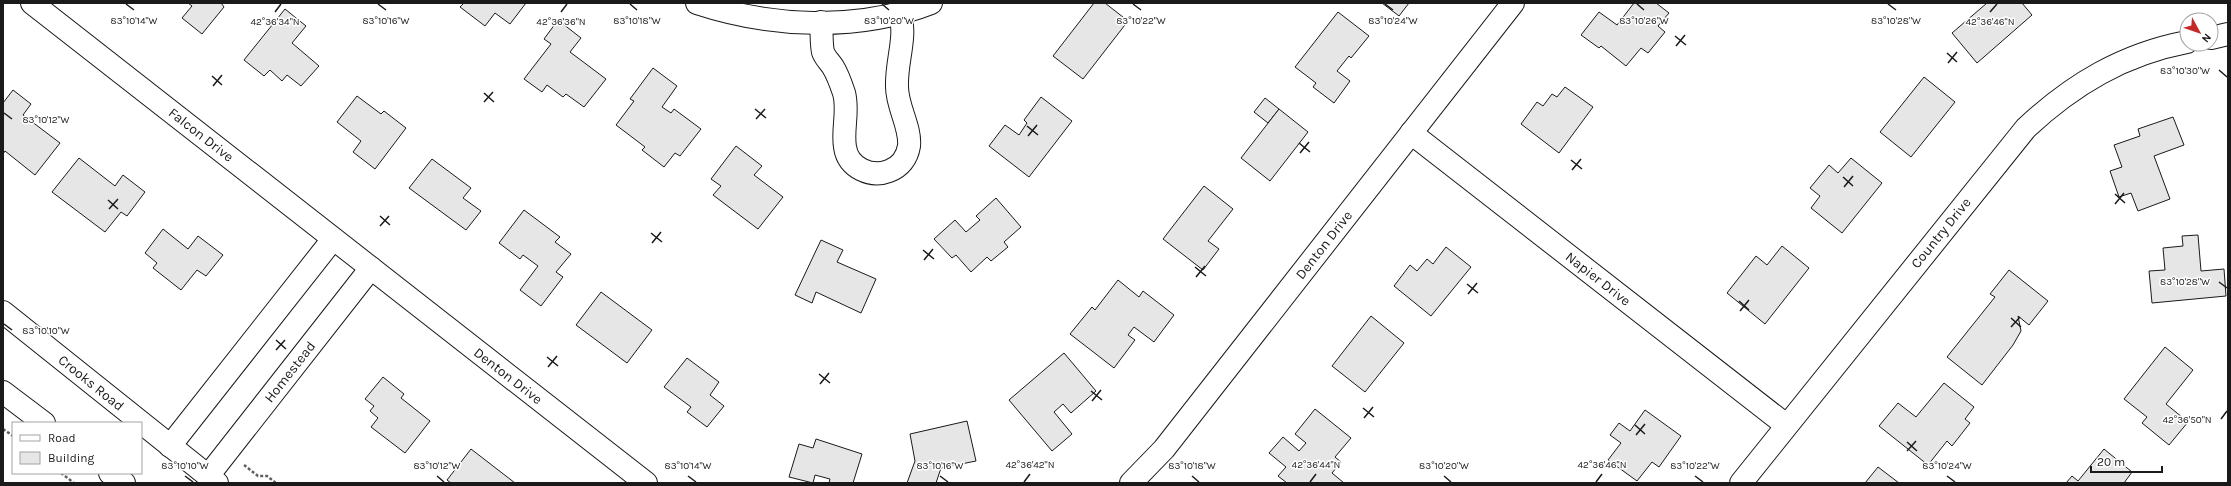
<svg xmlns="http://www.w3.org/2000/svg" width="2231" height="486" viewBox="0 0 2231 486" font-family="Karla,sans-serif">
	<rect width="100%" height="100%" fill="#fff"/>
	<!-- building -->
	<g fill="#e6e6e6" stroke="#1a1a1a">
		<path d="M188 3H221L224 7 202 34 182 18 192 6Z"/>
		<path d="M464 3H526L510 24 495 13 485 26 460 7Z"/>
		<path d="M1094 3H1105L1128 21 1083 79 1053 56Z"/>
		<path d="M1382 3H1409L1399 16Z"/>
		<path d="M1634 3H1656L1669 13 1658 26 1665 32 1648 53 1641 48 1626 66 1601 46 1599 48 1581 35 1599 12 1617 25Z"/>
		<path d="M1987 3H2022L2032 15 1977 63 1952 33Z"/>
		<path d="M285 9 306 26 292 43 319 66 301 86 287 75 282 81 270 70 264 76 244 60Z"/>
		<path d="M1338 12 1369 36 1351 58 1349 56 1337 71 1350 81 1334 103 1313 87 1316 83 1295 67Z"/>
		<path d="M558 20 581 38 570 52 606 79 584 107 566 94 563 97 547 85 542 92 524 79 551 44 544 39Z"/>
		<path d="M653 68 677 86 662 107 671 113 674 109 701 129 680 156 675 153 664 167 642 150 645 147 616 125 634 101 630 99Z"/>
		<path d="M1924 77 1955 102 1911 157 1880 132Z"/>
		<path d="M1565 87 1593 107 1559 153 1521 124 1537 102 1543 106 1552 94 1557 97Z"/>
		<path d="M13 90 31 104 23 115 60 143 35 175 5 151 3 154V103Z"/>
		<path d="M357 96 381 114 384 111 406 128 375 169 353 152 361 141 337 122Z"/>
		<path d="M1041 97 1072 121 1029 177 989 146 1005 125 1019 135 1027 123 1024 120Z"/>
		<path d="M1265 98 1279 109 1268 123 1254 112Z"/>
		<path d="M1279 109 1308 132 1270 181 1241 158Z"/>
		<path d="M2173 117 2184 145 2154 156 2170 199 2138 211 2131 193 2119 197 2110 171 2122 167 2114 145 2140 136 2138 129Z"/>
		<path d="M736 146 762 166 754 175 783 197 758 229 713 195 721 186 711 179Z"/>
		<path d="M79 158 115 186 123 175 145 192 127 216 121 212 105 232 52 192Z"/>
		<path d="M1851 158 1882 183 1842 233 1811 208 1820 196 1810 188 1829 165 1838 173Z"/>
		<path d="M432 159 471 188 463 198 481 211 466 230 409 188Z"/>
		<path d="M1204 186 1233 209 1208 241 1219 249 1203 270 1163 239Z"/>
		<path d="M996 198 1021 227 1004 242 1008 247 991 261 987 257 971 272 956 255 952 258 934 239 955 220 966 232 980 220 976 216Z"/>
		<path d="M524 210 560 237 555 242 571 254 556 272 563 277 541 306 520 290 538 266 523 255 520 259 499 243Z"/>
		<path d="M163 229 188 249 198 236 223 255 206 276 197 270 181 290 153 268 157 263 145 253Z"/>
		<path d="M2198 235 2201 271 2224 269 2226 296 2152 303 2149 271 2165 270 2163 248 2183 246 2182 236Z"/>
		<path d="M821 240 843 250 837 262 876 279 861 313 816 292 812 303 795 295Z"/>
		<path d="M1782 246 1809 268 1765 324 1727 293 1756 256 1767 265Z"/>
		<path d="M1446 247 1471 267 1431 316 1394 286 1410 265 1417 271 1427 259 1433 264Z"/>
		<path d="M2009 270 2048 301 2029 325 2018 316 2021 331 2013 345 1982 385 1947 357 1995 297 1990 294Z"/>
		<path d="M1118 280 1139 297 1143 291 1174 315 1154 342 1134 327 1128 335 1135 340 1114 368 1070 334 1092 307 1095 310Z"/>
		<path d="M601 292 652 330 627 363 576 325Z"/>
		<path d="M1371 316 1404 343 1365 392 1332 366Z"/>
		<path d="M2165 347 2193 370 2166 404 2188 422 2169 445 2142 423 2147 417 2124 399Z"/>
		<path d="M1064 353 1096 391 1071 413 1063 404 1054 412 1072 434 1052 451 1009 400Z"/>
		<path d="M687 358 719 382 710 395 724 406 707 427 687 412 691 407 664 387Z"/>
		<path d="M383 377 404 394 401 398 430 421 405 453 371 427 378 418 370 411 374 406 365 399Z"/>
		<path d="M1944 383 1974 407 1965 419 1970 423 1952 446 1947 441 1928 465 1879 426 1898 403 1916 417Z"/>
		<path d="M1315 409 1351 438 1335 457 1341 462 1332 473 1344 483H1287L1278 476 1286 467 1269 453 1283 437 1299 451 1306 443 1295 434Z"/>
		<path d="M1645 410 1681 436 1659 467 1652 462 1637 481 1608 460 1621 443 1610 435 1619 423 1630 431Z"/>
		<path d="M967 421 976 461 941 468 936 483H907L915 461 910 434Z"/>
		<path d="M816 439 862 454 853 483H829L830 479 815 475 813 483 789 477 799 444 813 448Z"/>
		<path d="M471 449 515 483H451L447 480Z"/>
		<path d="M2104 449 2132 472 2124 483H2066L2072 476 2078 481Z"/>
		<path d="M1878 467 1899 483H1865Z"/>
	</g>
	<g fill="none" stroke-linecap="round" stroke-linejoin="round">
		<!-- minor casing -->
		<g stroke="#1a1a1a" stroke-width="24">
			<g id="minor">
				<path d="M32 3 646 483"/>
				<path d="M697 3C770 27 857 32 931 3"/>
				<path d="M821 22C822 32 821 43 823 52 825 58 830 62 833 67 838 75 841 84 844 93 849 111 842 129 845 147 848 168 871 178 889 171 900 167 907 158 909 146 911 127 897 107 897 87 896 60 907 39 900 12"/>
				<path d="M2211 38 2228 34"/>
				<path d="M1411 133 1786 425"/>
				<path d="M170 446 333 239"/>
				<path d="M208 476 371 268"/>
				<path d="M1131 483 1164 449 1513 3"/>
				<path d="M1741 483 2026 128C2073 84 2124 54 2187 42"/>
			</g>
		</g>
		<!-- major casing -->
		<g stroke="#1a1a1a" stroke-width="24">
			<g id="major">
				<path d="M3 312 217 483"/>
				<path d="M3 392 44 423"/>
				<path d="M110 473 124 483"/>
			</g>
		</g>
		<!-- path -->
		<g stroke="#5f5f5f" stroke-width="2.5" stroke-dasharray="3 2" stroke-linecap="butt">
			<path d="M3 429 13 436"/>
			<path d="M244 465 258 476H267L276 483"/>
			<path d="M61 473 74 483"/>
		</g>
		<!-- minor -->
		<use href="#minor" stroke="#fff" stroke-width="22"/>
		<!-- major -->
		<use href="#major" stroke="#fff" stroke-width="22"/>
	</g>
	<!-- ticks -->
	<path fill="none" stroke="#1a1a1a" stroke-width="1.5" d="M126 4 134 10M378 4 386 10M630 4 637 10M882 4 889 10M1133 4 1141 10M1385 4 1393 10M1637 4 1644 10M1888 4 1896 10M275 12 281 4M561 12 567 4M1990 12 1997 4M1675 36 1686 45M1676 46 1685 35M1947 53 1957 62M1948 63 1957 52M2219 70 2227 77M212 76 222 85M213 86 222 75M484 93 494 102M484 102 493 92M755 109 766 118M4 113 12 119M756 119 765 109M1027 126 1038 135M1028 136 1037 125M1299 143 1310 152M1300 153 1309 142M1571 160 1582 169M1572 170 1581 159M1843 177 1853 186M1844 187 1853 176M2115 194 2125 203M108 200 118 209M2115 204 2124 193M109 209 118 199M380 216 390 225M380 226 389 216M651 233 662 242M652 243 661 232M923 250 934 259M924 260 933 249M1195 267 1206 276M1196 277 1205 266M2219 282 2227 288M1467 284 1478 293M1468 294 1477 283M1739 301 1749 310M1740 311 1749 300M2011 318 2021 327M4 324 12 330M2011 327 2020 317M276 340 286 349M276 350 285 340M547 357 558 366M548 367 557 356M819 374 830 383M820 384 829 373M1091 391 1102 400M1092 401 1101 390M1363 408 1374 417M1364 418 1373 407M2221 419 2227 411M1635 425 1645 434M1636 435 1645 424M1907 442 1917 451M1907 451 1916 441M185 476 193 482M437 476 444 482M688 476 696 482M940 476 948 482M1192 476 1199 482M1444 476 1451 482M1695 476 1703 482M1947 476 1955 482M1024 482 1030 474M1310 482 1316 474M1596 482 1602 474"/>
	<g text-anchor="middle" dominant-baseline="central" stroke-width="3" stroke-linejoin="round" paint-order="stroke">
		<!-- street labels -->
		<g font-size="14" fill="#1a1a1a" stroke="#fff">
			<text transform="translate(201 135) rotate(38)">Falcon Drive</text>
			<text transform="translate(1941 233) rotate(-51)">Country Drive</text>
			<text transform="translate(1324 245) rotate(-52)">Denton Drive</text>
			<text transform="translate(1598 279) rotate(38)">Napier Drive</text>
			<text transform="translate(290 372) rotate(-52)">Homestead</text>
			<text transform="translate(508 376) rotate(38)">Denton Drive</text>
			<text transform="translate(91 383) rotate(39)">Crooks Road</text>
		</g>
	</g>
	<g font-size="10" text-anchor="middle" fill="#1a1a1a" stroke="#fff" stroke-width="3" stroke-linejoin="round" paint-order="stroke">
		<text x="134" y="24">83°10'14"W</text>
		<text x="637" y="24">83°10'18"W</text>
		<text x="889" y="24">83°10'20"W</text>
		<text x="1141" y="24">83°10'22"W</text>
		<text x="1393" y="24">83°10'24"W</text>
		<text x="386" y="24">83°10'16"W</text>
		<text x="1644" y="24">83°10'26"W</text>
		<text x="1896" y="24">83°10'28"W</text>
		<text x="275" y="25">42°36'34"N</text>
		<text x="561" y="25">42°36'36"N</text>
		<text x="1990" y="25">42°36'46"N</text>
		<text x="2185" y="74">83°10'30"W</text>
		<text x="46" y="123">83°10'12"W</text>
		<text x="2185" y="285">83°10'28"W</text>
		<text x="46" y="334">83°10'10"W</text>
		<text x="2187" y="423">42°36'50"N</text>
		<text x="1030" y="468">42°36'42"N</text>
		<text x="1316" y="468">42°36'44"N</text>
		<text x="1602" y="468">42°36'46"N</text>
		<text x="185" y="469">83°10'10"W</text>
		<text x="437" y="469">83°10'12"W</text>
		<text x="688" y="469">83°10'14"W</text>
		<text x="940" y="469">83°10'16"W</text>
		<text x="1192" y="469">83°10'18"W</text>
		<text x="1444" y="469">83°10'20"W</text>
		<text x="1695" y="469">83°10'22"W</text>
		<text x="1947" y="469">83°10'24"W</text>
	</g>
	<!-- border -->
	<rect width="2231" height="486" fill="none" stroke="#1a1a1a" stroke-width="8"/>
	<!-- legend -->
	<rect x="12" y="422" width="130" height="52" fill="#ffffff" stroke="#a3a3a3"/>
	<rect x="20" y="435" width="20" height="6" fill="#ffffff" stroke="#a3a3a3"/>
	<text x="48" y="442" font-size="12" fill="#1a1a1a">Road</text>
	<rect x="20" y="452" width="20" height="12" fill="#e6e6e6" stroke="#a3a3a3"/>
	<text x="48" y="462" font-size="12" fill="#1a1a1a">Building</text>
	<!-- north arrow -->
	<g transform="translate(2199 32) rotate(130)"><circle r="19" fill="#ffffff" stroke="#a3a3a3"/>
	<path d="M0-3L7 15L0 10L-7 15Z" fill="#c62828"/>
	<text y="-6" font-size="11" font-weight="bold" text-anchor="middle" fill="#1a1a1a">N</text>
	</g>
	<!-- scale -->
	<path d="M2091 466v6h71v-6" fill="none" stroke="#1a1a1a" stroke-width="2"/>
	<text x="2097" y="466" font-size="12" fill="#1a1a1a" stroke="#ffffff" stroke-width="3" paint-order="stroke">20 m</text>
</svg>
